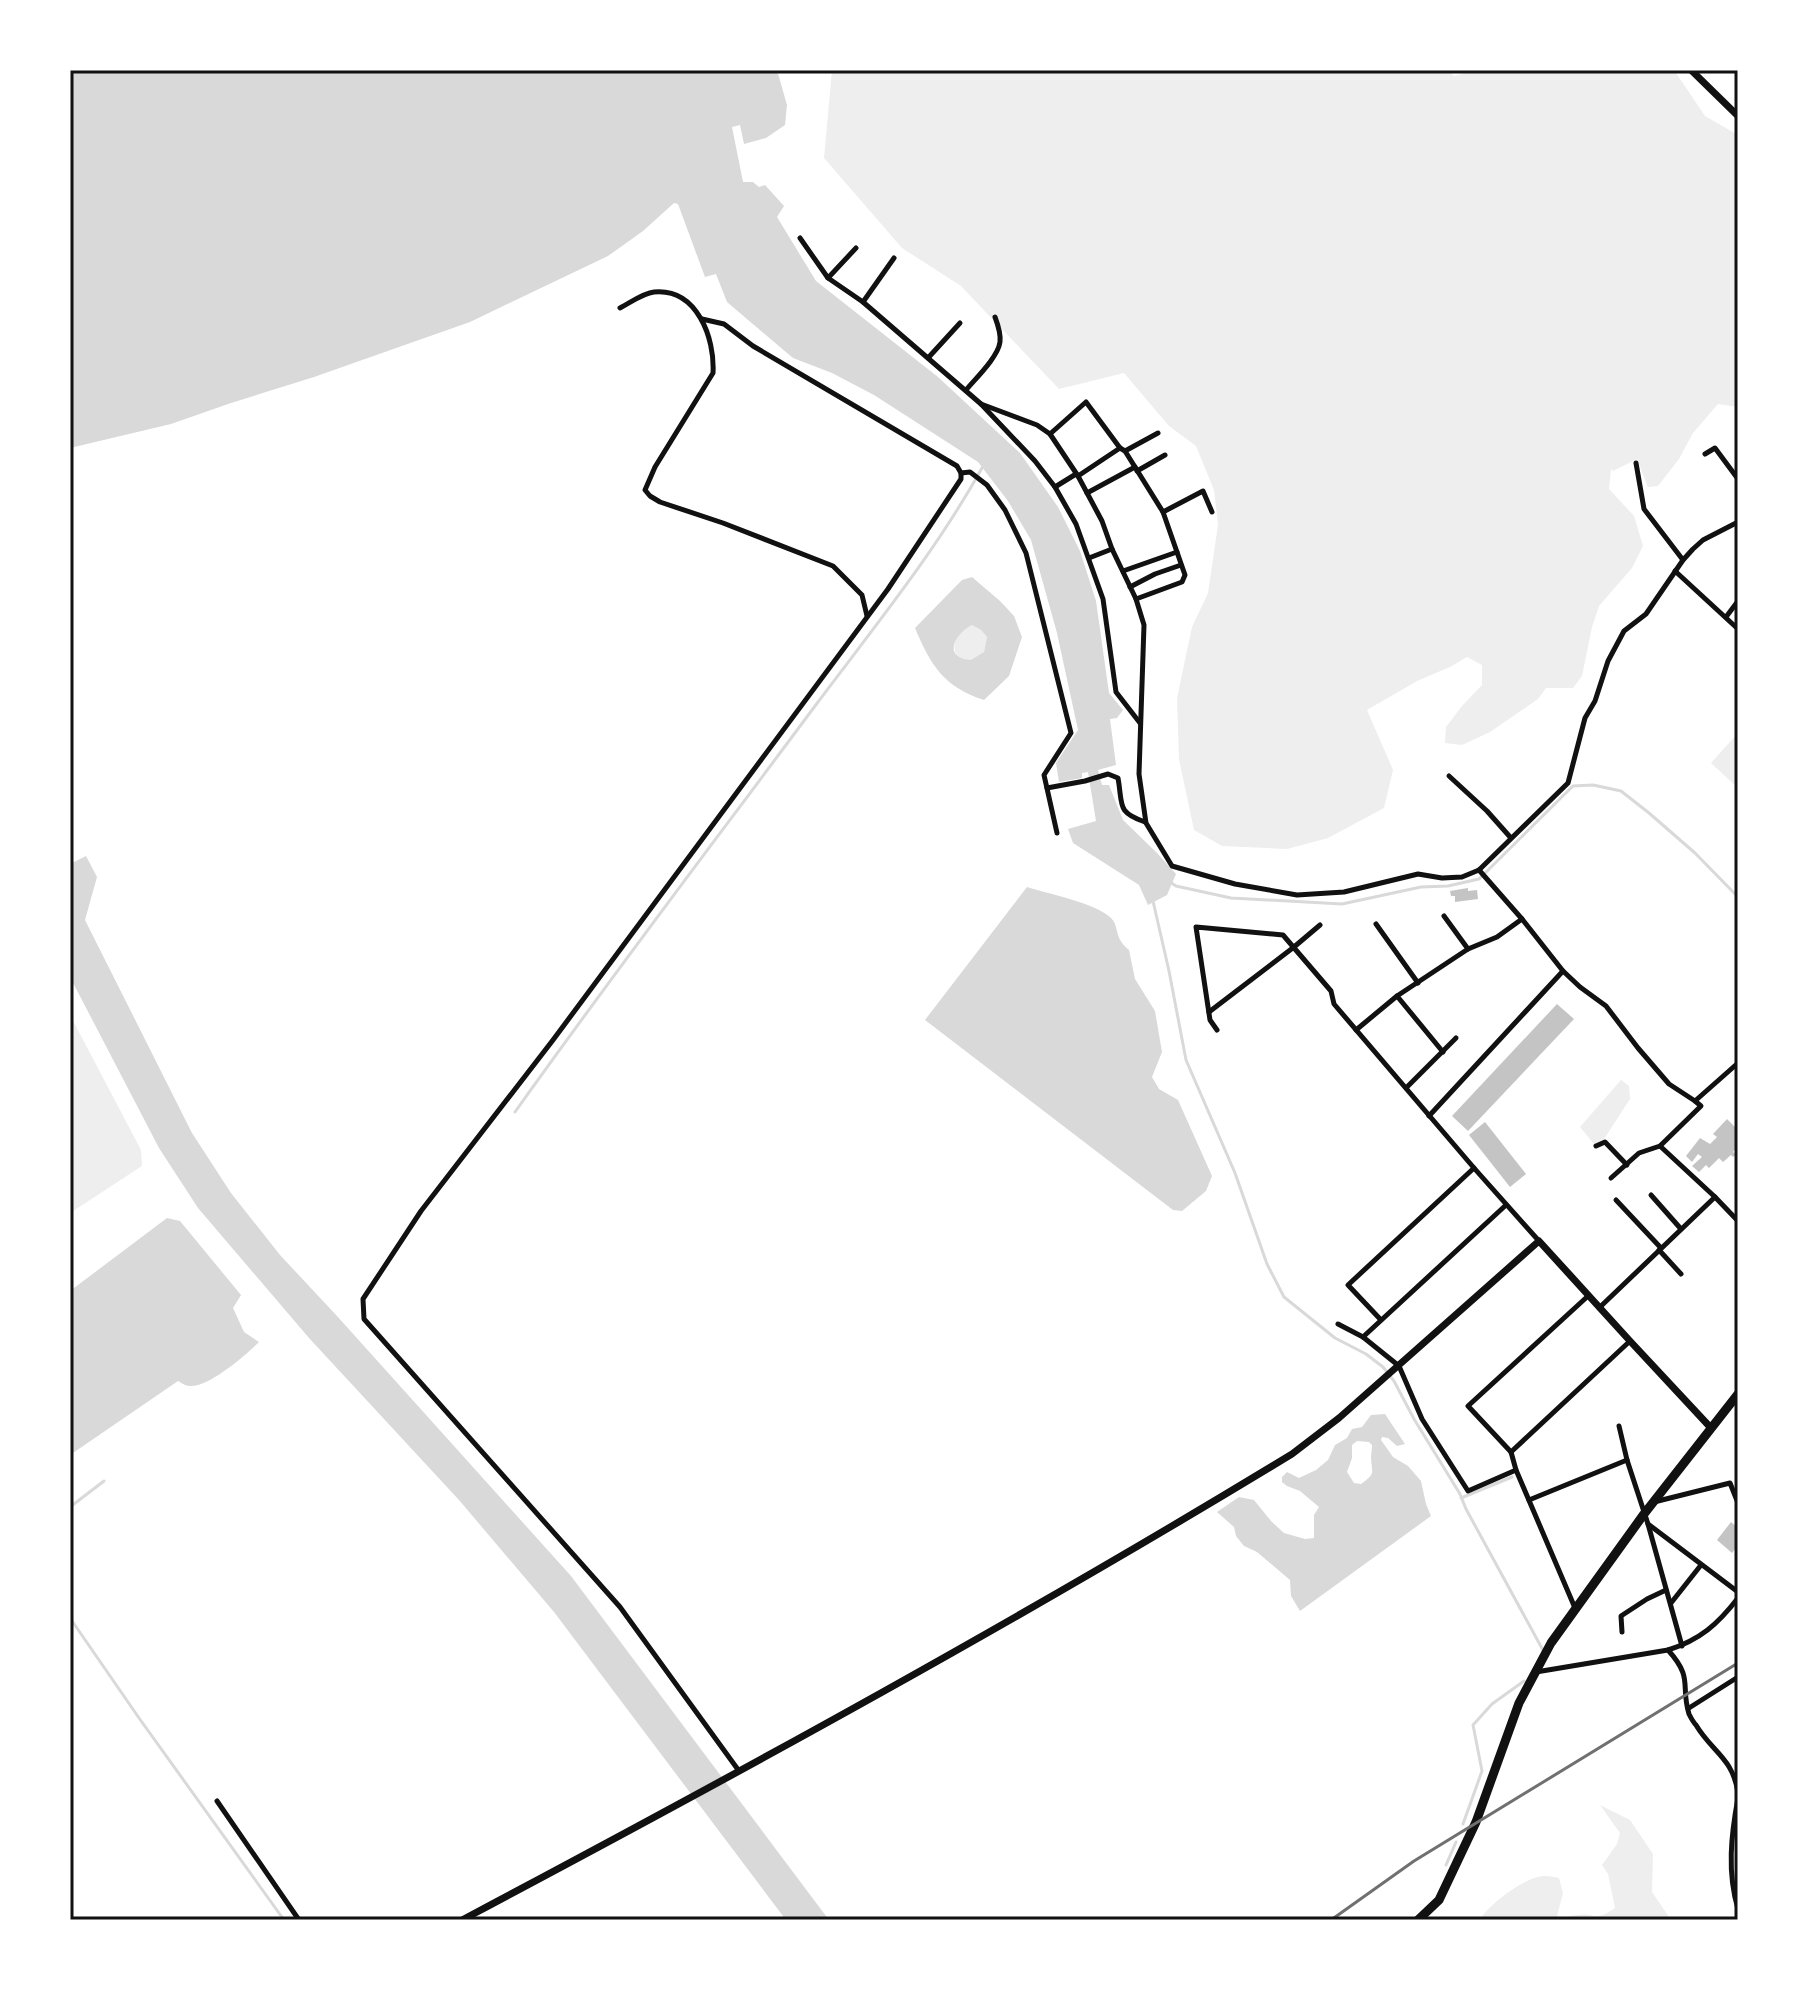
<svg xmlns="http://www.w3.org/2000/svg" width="1808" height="1990" viewBox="0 0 1808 1990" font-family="'Zilla Slab',serif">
	<rect width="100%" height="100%" fill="#fff"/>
	<!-- green -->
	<g fill="#eee">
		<path d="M832 70H1448L1454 76 1476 70H1674L1705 116 1738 135V407L1718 404 1693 433 1679 459 1658 486 1648 487 1637 459 1613 471 1611 469 1609 489 1634 516 1643 546 1632 568 1599 606 1592 627 1582 676 1573 688H1546L1538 699 1490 732 1462 745 1445 743 1446 727 1462 706 1482 685V665L1467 657 1450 667 1417 681 1367 710 1393 770 1384 808 1328 838 1287 849 1222 846 1194 830 1179 759 1177 698 1192 627 1208 593 1218 525 1214 490 1196 446 1169 426 1124 373 1059 389 961 286 902 248 824 158Z"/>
		<path d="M972 625 981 630 987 637 984 652C980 655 977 659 972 660 955 665 949 644 960 633 963 629 968 627 972 625Z"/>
		<path d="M1738 733V788L1711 763Z"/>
		<path d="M70 1015 141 1150 142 1166 70 1213Z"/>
		<path d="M1621 1080 1629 1086 1630 1099 1604 1139 1594 1144 1580 1127Z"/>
		<path d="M1600 1805 1630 1820 1653 1854 1652 1892 1671 1920H1472L1480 1919C1491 1903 1527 1875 1546 1876 1550 1876 1555 1877 1559 1878L1563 1893 1557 1916C1566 1918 1568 1916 1577 1915 1597 1912 1593 1923 1615 1908L1608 1874 1602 1865 1617 1844 1620 1833Z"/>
	</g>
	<!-- water -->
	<g fill="#d9d9d9" fill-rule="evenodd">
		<path d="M70 70H777L787 105 785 125 766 138 744 144 740 125 732 127 743 182H753L759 187 765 185 784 206 777 217 816 281 938 377 1020 453 1058 507 1080 551 1096 601 1109 693 1123 710 1117 718 1110 719 1116 765 1098 770 1102 785H1109L1123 820 1157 853 1176 874 1167 895 1148 905 1139 885 1073 843 1068 829 1096 821 1088 772 1082 773V778L1059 782 1056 763 1078 730 1057 633 1031 540 1008 501 978 462 874 395 832 373 793 358 727 302 716 274 705 277 678 204 674 203 643 231 608 256 470 322 314 377 231 403 171 424 70 448Z"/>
		<path d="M972 577 1000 601 1014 616 1022 637 1009 676 984 700C944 687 931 666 915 628L962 580ZM972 625 981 630 987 637 984 652 971 660C943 658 953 635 972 625Z"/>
		<path d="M86 856 97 877 85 920 192 1133 231 1193 280 1255 337 1316 571 1576 829 1920H786L554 1612 459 1500 309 1338 198 1208 159 1148 70 977V864Z"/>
		<path d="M1027 887C1046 893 1098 904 1111 918 1120 927 1113 937 1129 950L1135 979 1155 1011 1162 1052 1152 1077 1159 1089 1178 1100 1212 1176 1206 1191 1182 1211 1173 1210 925 1020Z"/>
		<path d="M167 1218 180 1221 241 1295 233 1308 244 1332 259 1342C246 1355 209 1387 190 1386 185 1386 182 1383 178 1381L70 1455V1291Z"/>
		<path d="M1385 1414 1405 1444 1397 1446 1388 1438 1382 1437 1381 1440 1393 1457 1408 1466 1421 1481 1426 1504 1431 1516 1300 1611 1291 1596 1290 1580 1257 1552 1244 1546 1236 1536 1234 1527 1217 1512 1239 1497 1254 1500 1271 1521 1284 1533 1305 1539 1314 1538V1515L1319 1507 1300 1491 1287 1486 1282 1482V1477L1287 1472 1299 1478 1316 1470 1328 1460 1335 1445 1347 1438 1352 1429 1362 1427 1371 1415ZM1357 1441 1369 1442 1372 1445C1372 1449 1371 1454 1371 1458 1372 1474 1376 1473 1361 1484L1354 1483 1347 1472 1352 1458V1445Z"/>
	</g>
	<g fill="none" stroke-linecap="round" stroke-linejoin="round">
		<!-- stream -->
		<g stroke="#d9d9d9" stroke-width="3">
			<path d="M1170 882 1176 886 1231 898 1342 904 1421 887 1448 886 1479 879 1573 786 1593 785 1621 791 1649 813 1695 853 1738 897"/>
			<path d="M1153 901 1169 971 1186 1060 1235 1173 1267 1264 1284 1297 1335 1338 1366 1354 1383 1367 1394 1381 1414 1419 1460 1494 1466 1509 1544 1652"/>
			<path d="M515 1112C613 974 717 838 818 702 875 626 936 551 982 468"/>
			<path d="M1461 1498 1512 1477"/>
			<path d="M70 1507 104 1481"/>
			<path d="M70 1618 139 1718 284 1920"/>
			<path d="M1463 1824 1482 1771 1473 1725 1492 1704 1524 1681"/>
			<path d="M1446 1865 1456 1842"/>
		</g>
	</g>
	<!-- building -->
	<g fill="#c4c4c4">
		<path d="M1468 888V891L1477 890 1478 899 1455 902V896H1451L1450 891Z"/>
		<path d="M1557 1004 1574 1019 1468 1131 1452 1116Z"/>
		<path d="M1727 1119 1738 1130V1146L1733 1152 1736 1154 1733 1157 1731 1155 1723 1162 1719 1158 1709 1168 1706 1165 1699 1172 1692 1166 1702 1157 1698 1154 1692 1162 1686 1156 1700 1138 1710 1144 1717 1137 1713 1134Z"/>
		<path d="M1485 1122 1526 1174 1510 1187 1469 1135Z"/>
		<path d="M1731 1522 1738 1528V1551L1735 1549 1732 1553 1717 1540Z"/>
	</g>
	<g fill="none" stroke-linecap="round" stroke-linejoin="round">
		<!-- minor -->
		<g stroke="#111" stroke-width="5">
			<path d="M800 238 828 278 863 302 981 404 1037 425 1050 434 1078 476 1102 521 1112 549 1136 599 1144 625 1139 774 1146 823 1172 866 1235 884 1297 895 1344 892 1418 874 1442 878 1462 877 1479 870 1568 783 1585 718 1595 701 1608 661 1624 631 1646 614 1683 560 1693 549 1703 540 1738 522"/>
			<path d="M828 278 856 248"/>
			<path d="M863 302 894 258"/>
			<path d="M620 308C630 303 643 293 654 292 697 288 715 338 713 373L655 467 645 490 650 496 660 502 723 523 833 566 862 595 867 616"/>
			<path d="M702 319 724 324 753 346 957 466 961 473V479L888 589 553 1040 421 1211 363 1299 364 1319 620 1607 739 1771"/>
			<path d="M928 358 960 323"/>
			<path d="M966 390C976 378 998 357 1000 342 1001 334 998 325 995 317"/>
			<path d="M981 404 1035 461 1055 487 1076 524 1103 599 1116 692 1140 723"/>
			<path d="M1050 434 1086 402 1120 448 1125 451 1163 512 1185 575 1182 582 1136 599"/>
			<path d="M1125 451 1158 433"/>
			<path d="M1705 454 1715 448 1738 479"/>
			<path d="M1636 463 1644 509 1683 560"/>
			<path d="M1137 471 1165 455"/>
			<path d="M961 473 970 472 987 485 1005 510 1026 553 1071 733 1044 775 1057 833"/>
			<path d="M1078 476 1120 448"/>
			<path d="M1055 487 1076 474"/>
			<path d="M1087 493 1135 467"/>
			<path d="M1163 512 1203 491 1212 512"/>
			<path d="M1089 558 1112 549"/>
			<path d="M1123 571 1177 552"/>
			<path d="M1675 571 1738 629"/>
			<path d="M1130 587 1155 574 1181 565"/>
			<path d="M1726 617 1738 601"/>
			<path d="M1449 776 1487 811 1511 838"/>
			<path d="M1047 788 1085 781 1108 774 1118 778C1123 805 1116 812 1145 822"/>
			<path d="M1479 870 1522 919 1563 971 1580 987 1606 1006 1638 1048 1669 1084 1695 1101 1738 1063"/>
			<path d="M1444 916 1468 949"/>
			<path d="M1376 924 1418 983"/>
			<path d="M1397 996 1468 949 1497 937 1522 919"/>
			<path d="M1209 1012 1294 947 1320 925"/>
			<path d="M1217 1030 1210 1020 1196 927 1283 935 1331 991 1334 1004 1474 1168 1539 1241"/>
			<path d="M1356 1030 1397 996 1443 1052"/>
			<path d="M1406 1088 1456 1038"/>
			<path d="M1695 1101 1701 1106 1660 1146 1715 1197 1738 1221"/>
			<path d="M1429 1116 1563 971"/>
			<path d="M1596 1146 1605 1142 1627 1165"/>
			<path d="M1611 1178 1639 1153 1660 1146"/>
			<path d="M1651 1195 1681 1229"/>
			<path d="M1616 1200 1661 1248"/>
			<path d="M1659 1250 1681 1274"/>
			<path d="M1588 1296 1468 1406 1511 1452 1630 1341"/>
			<path d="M1599 1308 1715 1197"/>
			<path d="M1381 1320 1348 1285 1474 1168"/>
			<path d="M1338 1324 1363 1337 1399 1366 1422 1419 1468 1491 1516 1470"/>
			<path d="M1363 1337 1506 1205"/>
			<path d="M1619 1426 1627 1460 1648 1524 1738 1592"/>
			<path d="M1511 1452 1516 1470 1575 1608"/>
			<path d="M1529 1500 1627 1460"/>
			<path d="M1654 1502 1730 1483 1738 1503"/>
			<path d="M1648 1524 1682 1646"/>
			<path d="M1671 1603 1701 1565"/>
			<path d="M1622 1632 1621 1616 1647 1599 1666 1590"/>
			<path d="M1668 1650C1694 1679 1680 1684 1689 1714 1690 1716 1694 1723 1696 1725 1712 1752 1733 1758 1738 1793"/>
			<path d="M1536 1672 1668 1650C1700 1640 1718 1624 1738 1598"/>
			<path d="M1689 1708 1738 1677"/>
			<path d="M1738 1798C1731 1835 1727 1873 1738 1909"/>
			<path d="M217 1801 299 1920"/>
		</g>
		<!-- tertiary -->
		<g stroke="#111" stroke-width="7">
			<path d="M1691 70 1738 116"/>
			<path d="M462 1920C743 1771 1021 1619 1292 1454L1339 1418 1539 1241 1630 1341 1711 1428"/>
		</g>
		<!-- trunk -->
		<path stroke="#111" stroke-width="9" d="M1418 1920 1439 1900 1476 1822 1519 1703 1551 1643 1644 1514 1738 1394"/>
		<!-- rail -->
		<path stroke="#707070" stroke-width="3" d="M1331 1920 1414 1861 1738 1663"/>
	</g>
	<!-- border -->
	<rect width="1808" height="1990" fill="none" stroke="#ffffff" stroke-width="144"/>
	<rect x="72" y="72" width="1664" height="1846" fill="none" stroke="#111" stroke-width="3"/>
</svg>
